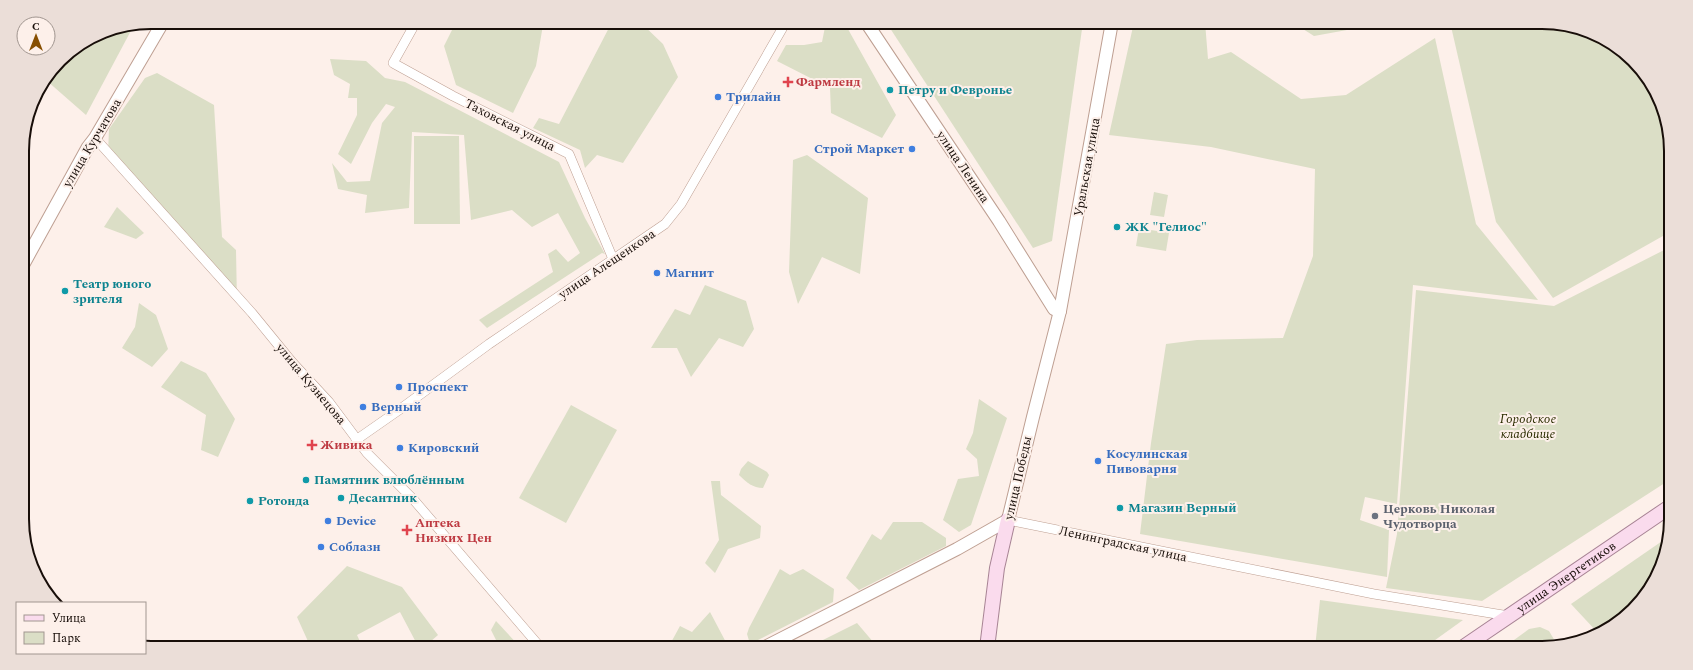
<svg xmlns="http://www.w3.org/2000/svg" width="1693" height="670" viewBox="0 0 1693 670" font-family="Spectral,serif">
	<rect width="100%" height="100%" fill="#fdf0ea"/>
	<!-- green -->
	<g fill="#dbdec6">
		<path d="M456 22H562L561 24 543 25 536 66 513 113 456 85 444 46Z"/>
		<path d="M612 22H641V23L663 44 678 77 623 163 597 155 585 168 580 150 533 128 539 118 559 124Z"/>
		<path d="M826 22H844L896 115 882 138 831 113 830 88 777 61 786 45H804L822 42Z"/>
		<path d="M886 22H1083L1052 241 1033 248Z"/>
		<path d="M1134 22H1205L1208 59 1231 52 1301 99 1346 95 1435 38 1476 224 1538 300 1413 285 1397 504 1365 497 1360 520 1389 530 1387 577 1140 534 1151 443 1166 344 1197 340 1283 338 1313 256 1315 169 1211 147 1109 135Z"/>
		<path d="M1292 22H1391L1314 36Z"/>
		<path d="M1450 22H1542L1583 29 1614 44 1644 72 1670 134V232L1553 298 1496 222Z"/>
		<path d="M134 25 86 115 46 80 66 54 102 32Z"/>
		<path d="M330 59 366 61 385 78 405 82 559 162 585 218 605 254 602 253 487 328 479 320 553 272 548 254 556 249 568 262 580 253 558 213 532 227 512 210 471 220 464 135 412 132 409 208 365 213 367 195 338 189 332 163 347 182 370 181 382 123 395 107 386 104 372 123 351 164 338 154 357 115V98H348L350 84 334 75Z"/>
		<path d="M157 73 214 105 222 237 236 250 237 302 108 154 109 129 145 78Z"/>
		<path d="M414 136H459L460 224H414Z"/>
		<path d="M807 155 868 198 860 274 822 257 798 304 789 272 793 160Z"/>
		<path d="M1154 192 1168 195 1164 217 1150 215Z"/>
		<path d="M117 207 144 233 136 239 104 227Z"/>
		<path d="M1139 228 1169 233 1166 251 1136 246Z"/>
		<path d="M1670 247 1671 479 1482 601 1386 588 1397 534 1416 290 1554 306Z"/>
		<path d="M705 285 746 301 754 329 743 347 719 338 691 377 677 348H651L675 309 690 315Z"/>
		<path d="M139 303 156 315 168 349 152 367 122 348 135 327Z"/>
		<path d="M181 361 206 373 235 419 218 457 201 450 206 415 161 387Z"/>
		<path d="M979 399 1007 418 971 525 959 532 943 520 958 479 979 476 977 459 966 449 973 433Z"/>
		<path d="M571 405 617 430 566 523 519 498Z"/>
		<path d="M748 461 767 472 769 475 763 488C753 488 746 482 739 475L741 469Z"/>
		<path d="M711 481H720L721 495 761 526 760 538 728 549 715 573 705 563 719 540Z"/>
		<path d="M893 522H922L946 538V546L859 590 846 578 872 534 881 540Z"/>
		<path d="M1668 537 1664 560 1644 597 1620 621 1598 633 1571 604Z"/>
		<path d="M347 566 402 587 438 635 423 648H419L400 612 357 635 363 648H311L297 617Z"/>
		<path d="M780 569 790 575 803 569 834 589 833 602 750 644 747 634 749 628Z"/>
		<path d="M1320 600 1463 620 1424 648H1315Z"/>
		<path d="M710 612 729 648H668L680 626 692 632Z"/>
		<path d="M496 621 521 648H500L491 630Z"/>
		<path d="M857 623 874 643V648H807Z"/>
		<path d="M1540 627 1549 631 1558 646 1550 648H1503L1529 629Z"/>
	</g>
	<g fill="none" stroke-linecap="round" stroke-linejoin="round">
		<!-- street casing -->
		<g stroke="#be9f92" stroke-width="10">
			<g id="street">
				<path d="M416 22 393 63 453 96 569 154 613 259"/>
				<path d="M95 138 252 313 292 362 329 402 367 453 413 499 541 648"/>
				<path d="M356 440 399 410 489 344 665 224 681 204 786 22"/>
				<path d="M1008 520 1374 594 1509 616"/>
			</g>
		</g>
		<!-- secondary casing -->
		<g stroke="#be9f92" stroke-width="14">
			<g id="secondary">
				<path d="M866 22 999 221 1054 309 1060 311"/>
				<path d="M23 265 88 147 95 138 163 22"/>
				<path d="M763 648 957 549 1008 520 1033 417 1060 311 1112 22"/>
			</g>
		</g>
		<!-- primary casing -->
		<g stroke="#a88495" stroke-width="16">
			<g id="primary">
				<path d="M987 648 997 568 1008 520"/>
				<path id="s1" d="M1462 648 1671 506"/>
			</g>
		</g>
		<!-- street -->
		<use href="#street" stroke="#fff" stroke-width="9"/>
		<!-- secondary -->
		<use href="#secondary" stroke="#fff" stroke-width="12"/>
		<!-- primary -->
		<use href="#primary" stroke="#fadbed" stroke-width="14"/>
	</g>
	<!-- markers -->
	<g fill="#e0444e" stroke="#fdf0ea" stroke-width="1.5">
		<path d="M786 76h4v4h4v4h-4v4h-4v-4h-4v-4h4z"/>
		<path d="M310 439h4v4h4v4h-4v4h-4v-4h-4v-4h4z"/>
		<path d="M405 524h4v4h4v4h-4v4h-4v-4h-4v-4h4z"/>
	</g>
	<g fill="#0f9aa8" stroke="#fdf0ea" stroke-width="1.5">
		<circle cx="890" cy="90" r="4"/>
		<circle cx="1117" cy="227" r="4"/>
		<circle cx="65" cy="291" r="4"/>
		<circle cx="306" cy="480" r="4"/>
		<circle cx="341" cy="498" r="4"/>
		<circle cx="250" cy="501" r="4"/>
		<circle cx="1120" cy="508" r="4"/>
	</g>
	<g fill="#3f7fe0" stroke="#fdf0ea" stroke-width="1.5">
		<circle cx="718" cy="97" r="4"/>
		<circle cx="912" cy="149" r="4"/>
		<circle cx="657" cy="273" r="4"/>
		<circle cx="399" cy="387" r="4"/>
		<circle cx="363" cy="407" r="4"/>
		<circle cx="400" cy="448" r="4"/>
		<circle cx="1098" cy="461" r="4"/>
		<circle cx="328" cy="521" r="4"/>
		<circle cx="321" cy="547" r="4"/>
	</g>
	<circle fill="#6b7280" stroke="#fdf0ea" stroke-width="1.5" cx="1375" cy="516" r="4"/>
	<g text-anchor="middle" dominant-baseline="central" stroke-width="4" stroke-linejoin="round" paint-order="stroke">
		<!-- health labels -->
		<g font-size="13" font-weight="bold" fill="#be3a42" stroke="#fdf0ea" text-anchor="start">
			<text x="796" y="82">Фармленд</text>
			<text x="320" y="445">Живика</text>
			<text x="415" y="523">Аптека<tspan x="415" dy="15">Низких Цен</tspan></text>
		</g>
		<!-- culture labels -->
		<g font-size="13" font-weight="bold" fill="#0d838f" stroke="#fdf0ea" text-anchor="start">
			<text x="898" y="90">Петру и Февронье</text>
			<text x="1125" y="227">ЖК "Гелиос"</text>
			<text x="73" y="284">Театр юного<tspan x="73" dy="15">зрителя</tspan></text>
			<text x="314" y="480">Памятник влюблённым</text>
			<text x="349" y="498">Десантник</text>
			<text x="258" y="501">Ротонда</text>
			<text x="1128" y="508">Магазин Верный</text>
		</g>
		<!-- shop labels -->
		<g font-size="13" font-weight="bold" fill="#366cbe" stroke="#fdf0ea" text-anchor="start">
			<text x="726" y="97">Трилайн</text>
			<text x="904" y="149" text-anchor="end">Строй Маркет</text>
			<text x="665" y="273">Магнит</text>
			<text x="407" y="387">Проспект</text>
			<text x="371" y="407">Верный</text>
			<text x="408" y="448">Кировский</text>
			<text x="1106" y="454">Косулинская<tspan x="1106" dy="15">Пивоварня</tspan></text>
			<text x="336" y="521">Device</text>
			<text x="329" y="547">Соблазн</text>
		</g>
		<!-- street labels -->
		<g font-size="13" fill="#180e09" stroke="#fdf0ea">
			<text transform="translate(510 125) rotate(27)">Таховская улица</text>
			<text transform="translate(92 143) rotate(-59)">улица Курчатова</text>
			<text transform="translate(963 167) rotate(56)">улица Ленина</text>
			<text transform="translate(1087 167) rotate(-80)">Уральская улица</text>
			<text transform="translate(607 264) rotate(-34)">улица Алещенкова</text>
			<text transform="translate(311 384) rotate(50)">улица Кузнецова</text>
			<text transform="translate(1018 478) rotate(-77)">улица Победы</text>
			<text transform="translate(1123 544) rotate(12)">Ленинградская улица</text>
			<text stroke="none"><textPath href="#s1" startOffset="126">улица Энергетиков</textPath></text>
		</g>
		<!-- park labels -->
		<g font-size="13" font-style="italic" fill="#2b2d00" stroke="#fdf0ea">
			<text x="1528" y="419">Городское<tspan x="1528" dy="15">кладбище</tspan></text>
		</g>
		<!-- worship labels -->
		<g font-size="13" font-weight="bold" fill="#5b616d" stroke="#fdf0ea" text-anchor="start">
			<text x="1383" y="509">Церковь Николая<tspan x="1383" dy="15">Чудотворца</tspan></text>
		</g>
	</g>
	<!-- crop -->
	<path d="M0 0H1693V670H0ZM151 29H1542A122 122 0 0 1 1664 151V519A122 122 0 0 1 1542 641H151A122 122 0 0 1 29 519V151A122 122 0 0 1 151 29Z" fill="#ebded8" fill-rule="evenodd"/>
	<path fill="none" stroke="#180e09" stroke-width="2" d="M151 29H1542A122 122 0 0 1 1664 151V519A122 122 0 0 1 1542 641H151A122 122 0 0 1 29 519V151A122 122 0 0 1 151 29Z"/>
	<!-- legend -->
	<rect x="16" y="602" width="130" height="52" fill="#fdf0ea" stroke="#a19690"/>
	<rect x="24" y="615" width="20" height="6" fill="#fadbed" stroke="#a19690"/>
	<text x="52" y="622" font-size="12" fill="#180e09">Улица</text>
	<rect x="24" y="632" width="20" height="12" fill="#dbdec6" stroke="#a19690"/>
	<text x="52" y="642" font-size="12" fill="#180e09">Парк</text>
	<!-- north arrow -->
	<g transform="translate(36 36)"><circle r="19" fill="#fdf0ea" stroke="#a19690"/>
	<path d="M0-3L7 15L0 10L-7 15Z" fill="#874f01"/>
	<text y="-6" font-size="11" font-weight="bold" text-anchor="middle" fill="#180e09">С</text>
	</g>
</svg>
